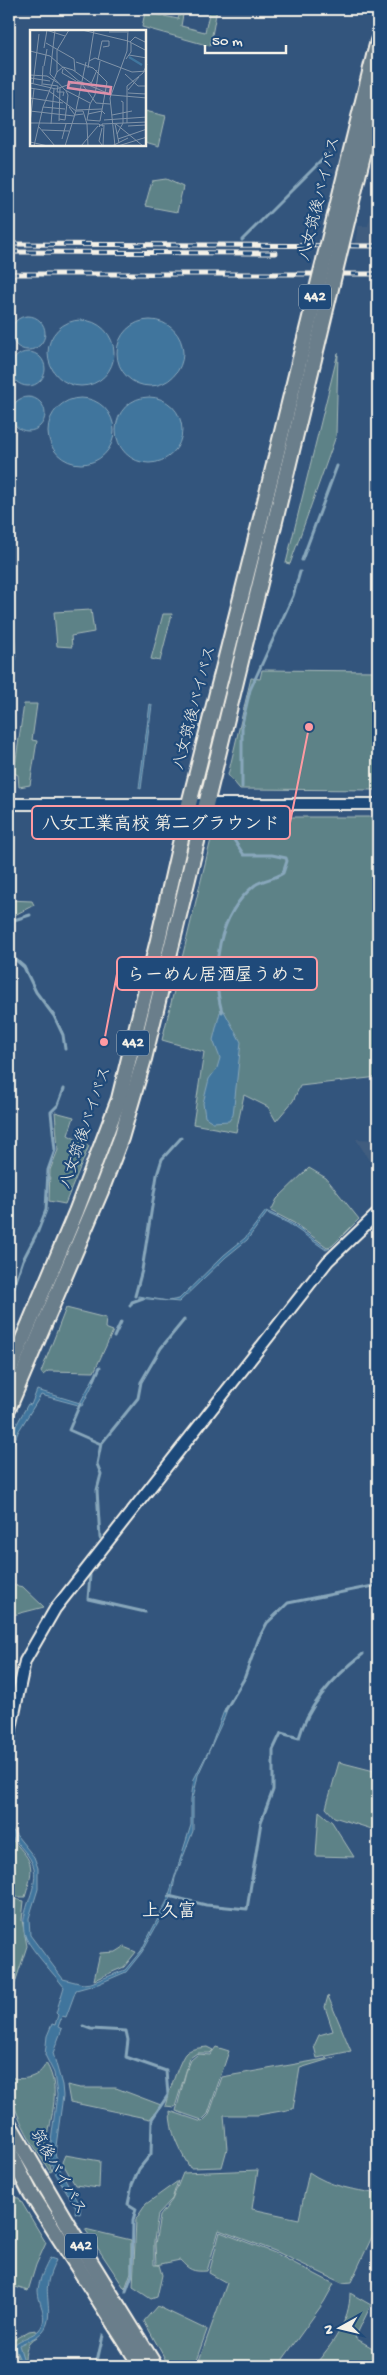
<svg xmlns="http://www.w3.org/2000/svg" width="387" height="2375" viewBox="0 0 387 2375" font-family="'Gochi Hand','Klee One',sans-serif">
	<rect width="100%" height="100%" fill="#33557d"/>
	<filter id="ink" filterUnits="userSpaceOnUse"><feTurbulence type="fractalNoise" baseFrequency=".02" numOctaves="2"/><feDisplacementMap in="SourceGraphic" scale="10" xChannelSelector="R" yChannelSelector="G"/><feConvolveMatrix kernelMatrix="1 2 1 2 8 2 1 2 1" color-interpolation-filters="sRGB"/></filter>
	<g filter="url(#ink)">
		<!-- built -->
		<g fill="#415d7f">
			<path d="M378 183V243H355L358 226H368Z"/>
			<path d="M356 1139 378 1140V1175Z"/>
		</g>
		<!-- green -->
		<g fill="#5d8287" stroke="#a8bab8">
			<path d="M181 9H184L181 26 205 32 210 9H217L210 46 142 27 145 12 178 19Z"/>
			<path d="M145 111 166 116 159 146 145 142Z"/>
			<path d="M166 179 183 187 177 212 145 206 152 181Z"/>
			<path d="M338 353 336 436 290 564 286 563Z"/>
			<path d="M91 610 94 632 71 636 72 647 57 646 54 612Z"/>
			<path d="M163 614H172L160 661 151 659Z"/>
			<path d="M14 627 16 660 9 661V628Z"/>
			<path d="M262 670 378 671V790L240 789 228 775 251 678 260 679Z"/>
			<path d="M24 704H37L32 740 37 741 30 785 19 787 18 775 14 773Z"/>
			<path d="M230 817H378V1077L300 1086 293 1101 276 1121 268 1107 244 1095 236 1132 193 1124 204 1052 162 1040 214 827Z"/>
			<path d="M9 900 32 901 34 905 9 918Z"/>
			<path d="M55 1112 74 1117 68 1135 89 1146 65 1204 49 1201 50 1170 58 1150Z"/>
			<path d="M309 1168 326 1178 359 1219 332 1246 327 1247 294 1223 271 1211 277 1199Z"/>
			<path d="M66 1308 106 1318 105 1328 113 1331 94 1372 48 1371 43 1375 41 1372Z"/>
			<path d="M9 1584 23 1587 44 1607 9 1616Z"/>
			<path d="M339 1762 378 1772V1831L334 1817 326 1808Z"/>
			<path d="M319 1811 332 1822 354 1857 316 1856Z"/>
			<path d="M9 1836C32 1862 36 1862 25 1897H9Z"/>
			<path d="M9 1898 24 1901 22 1920 27 1946 13 1989 9 1995Z"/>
			<path d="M124 1947 136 1952 124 1967 94 1980 100 1953 116 1952Z"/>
			<path d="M328 1996 351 2051 317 2058 314 2046 319 2035 333 2031 325 2007Z"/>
			<path d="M207 2047 213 2050 210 2053H197L190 2058 175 2107 165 2106C168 2095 179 2062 185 2054 190 2048 200 2048 207 2047Z"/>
			<path d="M216 2047 229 2051 208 2114 202 2120 176 2111 186 2072 191 2060 198 2054 210 2055Z"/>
			<path d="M336 2057 300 2068 293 2109 258 2115H224L227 2149 222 2167 190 2168C179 2149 170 2133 170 2111L202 2122 209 2115 222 2077Z"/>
			<path d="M46 2063C64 2093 47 2121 47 2152 47 2159 50 2165 52 2171L50 2172C33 2144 9 2110 9 2077 23 2081 40 2078 46 2063Z"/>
			<path d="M67 2085 80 2088H116L161 2105 150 2119 70 2102Z"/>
			<path d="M65 2155 100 2161 99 2188 75 2185 62 2162Z"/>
			<path d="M258 2170 252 2209 299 2219 309 2172C330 2187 353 2189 378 2194V2224L351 2282 342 2283 275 2251 219 2230 207 2271C193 2272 189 2270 180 2260L156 2265 155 2244 160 2216 172 2200 183 2173Z"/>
			<path d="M178 2181 172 2199 158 2214 154 2241V2265H159L162 2275 157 2297 151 2299 133 2287 136 2219 146 2204Z"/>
			<path d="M9 2197 19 2198 46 2243 36 2265 28 2291 9 2285Z"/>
			<path d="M85 2229 131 2240V2272L125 2289Z"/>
			<path d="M220 2232 275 2253 334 2284 324 2302 278 2366H197L227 2283 209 2273Z"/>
			<path d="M350 2293 371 2305 355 2338 378 2351V2364L377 2366H314C332 2344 350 2322 350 2293Z"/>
			<path d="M157 2306 207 2330 194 2366H169L144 2321Z"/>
			<path d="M36 2330 37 2337C26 2343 25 2351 25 2363L18 2362 13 2340 29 2331Z"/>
		</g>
		<!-- water -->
		<g fill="#40759d" stroke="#88a7bb">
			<circle cx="28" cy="333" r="17"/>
			<circle cx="81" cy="353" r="33"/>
			<circle cx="150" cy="353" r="33"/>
			<circle cx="28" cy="369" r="17"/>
			<circle cx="149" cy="430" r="33"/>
			<circle cx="28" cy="414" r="17"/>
			<circle cx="81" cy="431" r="33"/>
			<path d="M150 704 152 705 141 789 139 788Z"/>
			<path d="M224 1011 241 1042 233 1115 229 1121 213 1122 205 1117 203 1103 209 1079 217 1068 220 1058 213 1040 220 1012Z"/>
			<path d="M266 1211 291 1223 326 1248H330L326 1250 288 1223 267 1213 247 1240 226 1257 179 1302 138 1298V1296L168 1301 179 1299 224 1255 245 1238Z"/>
			<path d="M94 1377 96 1378 82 1406 41 1395 18 1432 11 1451 9 1450C9 1435 21 1417 28 1404L31 1405 37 1390 80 1403Z"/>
			<path d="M225 1708H227L225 1716 198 1775 193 1799V1831L175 1878 172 1895 163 1914 142 1952 126 1972 98 1984 76 1990 66 2017 62 2016 58 2027 62 2029 53 2053 62 2085 63 2096 55 2153 61 2172 81 2206 80 2214 75 2213 76 2207 54 2171 49 2157 57 2095 54 2073 45 2055 47 2036 52 2024 55 2025 58 2015 56 2013 64 1987C54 1974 33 1952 26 1938 16 1915 39 1891 34 1868 31 1855 17 1844 9 1834V1826L34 1857 38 1868V1889L29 1918 30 1935 63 1979 83 1984 91 1983 125 1970 141 1951 167 1901 191 1825V1799L194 1779 211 1746Z"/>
			<path d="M50 2258 56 2260C53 2267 49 2275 48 2282 45 2298 54 2318 43 2331 37 2338 27 2341 19 2345L23 2358 22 2366H18L20 2360 15 2349V2344C22 2338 33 2336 39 2330 50 2317 38 2305 38 2290 39 2279 45 2268 50 2258Z"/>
		</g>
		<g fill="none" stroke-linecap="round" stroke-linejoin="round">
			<!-- stream -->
			<g stroke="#88a7bb" stroke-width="3">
				<path d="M242 240 328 154"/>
				<path d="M302 560 337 466"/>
				<path d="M242 787V724L250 690 293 596 300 572"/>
				<path d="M9 930 14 920 30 915"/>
				<path d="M9 954 24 967 36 992 54 1016 63 1035 65 1049"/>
				<path d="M222 1012C210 968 218 915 255 885 264 879 275 879 283 873L287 861 286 858 272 855H244L232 837"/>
				<path d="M135 1296 142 1270 157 1175 162 1159 181 1138"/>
				<path d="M9 1302 23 1260 38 1231 46 1210 48 1170 55 1150 51 1112 58 1105 64 1089"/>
				<path d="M130 1306 132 1302 143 1298"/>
				<path d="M114 1337 121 1322"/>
				<path d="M94 1380 100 1367"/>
				<path d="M80 1404 69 1430 101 1444"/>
				<path d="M100 1538 97 1490 101 1474 97 1464 101 1444 138 1398 141 1382 161 1348 184 1320"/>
				<path d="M90 1575 88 1599 145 1612"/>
				<path d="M225 1711 244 1679 259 1638 267 1623 288 1603 378 1585"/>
				<path d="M169 1896 206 1905 247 1909 261 1822 273 1790V1750L281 1733 299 1738C308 1705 335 1676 363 1654"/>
				<path d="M83 2026 91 2029 126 2031 128 2040 126 2057 166 2071 168 2095 152 2119 151 2154 139 2169 132 2185 128 2204 136 2209 133 2220 132 2275 126 2291"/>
				<path d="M96 2366 103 2335"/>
			</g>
			<!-- tertiary casing -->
			<g stroke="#f4f1e8" stroke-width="14">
				<g id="tertiary">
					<path d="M9 804H378"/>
					<path d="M9 1738 25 1661 55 1609 328 1261 378 1213"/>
				</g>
			</g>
			<!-- trunk casing -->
			<g stroke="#f4f1e8" stroke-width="18">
				<g id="trunk">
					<path d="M374 56 378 41"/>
					<path d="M9 1372 76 1212 119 1099 158 940 189 804 256 538"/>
					<path d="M9 1407 101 1191 121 1138 144 1059 270 542"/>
					<path d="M9 2124 71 2230 155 2366"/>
					<path d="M9 2151 30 2192 141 2366"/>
				</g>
			</g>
			<!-- tertiary -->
			<use href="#tertiary" stroke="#1f4a7a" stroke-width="10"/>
			<!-- trunk -->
			<use href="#trunk" stroke="#6b7e8b" stroke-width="14"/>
			<!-- rail casing -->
			<g stroke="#f4f1e8" stroke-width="5">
				<g id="rail">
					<path d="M9 244 378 246"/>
					<path d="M9 252 276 253"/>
					<path d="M9 274H378"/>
				</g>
			</g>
			<!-- rail -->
			<use href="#rail" stroke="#1f4a7a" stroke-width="3" stroke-dasharray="9" stroke-linecap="butt"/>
			<!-- trunk-bridge casing -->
			<g stroke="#f4f1e8" stroke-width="18" stroke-linecap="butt">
				<g id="trunk-bridge">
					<path d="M256 538 374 56"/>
					<path d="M270 542 378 93"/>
				</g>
			</g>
			<!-- trunk-bridge -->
			<use href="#trunk-bridge" stroke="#6b7e8b" stroke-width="14"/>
		</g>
	</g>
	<g text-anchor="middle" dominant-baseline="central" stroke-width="4.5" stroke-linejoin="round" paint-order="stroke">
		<!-- shield labels -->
		<g fill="#1f4a7a" stroke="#b4bfc7" stroke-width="1">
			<rect x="299" y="284.5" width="32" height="25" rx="4"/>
			<rect x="117" y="1030.5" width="32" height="25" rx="4"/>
			<rect x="65" y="2233.5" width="32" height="25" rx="4"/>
		</g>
		<g font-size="15" font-weight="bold" fill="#f4f1e8">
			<text x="315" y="297">442</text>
			<text x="133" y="1043">442</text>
			<text x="81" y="2246">442</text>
		</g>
		<!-- street labels -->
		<g font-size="16" fill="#f4f1e8" stroke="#1f4a7a">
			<text transform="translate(321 199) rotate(-76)">八女筑後バイパス</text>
			<text transform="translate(196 708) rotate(-75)">八女筑後バイパス</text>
			<text transform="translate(87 1128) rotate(-71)">八女筑後バイパス</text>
			<text transform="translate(57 2173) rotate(60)">筑後バイパス</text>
		</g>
		<!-- neighbourhood labels -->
		<g font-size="18" font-weight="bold" fill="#f4f1e8" stroke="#1f4a7a">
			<text x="169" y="1912">上久富</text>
		</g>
	</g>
	<!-- overview -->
	<g transform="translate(30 30)">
		<rect width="116" height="116" fill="#33557d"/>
		<path fill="none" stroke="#40759d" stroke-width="2.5" d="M99 27 112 35"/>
		<path fill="none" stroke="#8093a8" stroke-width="1" d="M16 0 35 6M52 0 98 11 117 21M79 2H97M100 12 105 7 115 12M16 13 44 29 45 41M14 18 17 0M0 21 20 26 52 54 66 73 80 74M99 25 117 28M96 29 101 22V13M68 30 72 11H79V16L73 17M59 31 65 28 102 42 117 41M46 32 63 38 77 52 70 91M56 32 46 80 72 79M14 36 17 19M58 38 64 0M33 39 32 43 46 51M27 42 33 37 43 40 61 53M20 44 35 60 60 73M20 44 25 0M95 44 108 56H116M0 45 17 46 28 53M0 48 20 51M0 53 26 59 49 51 82 65 117 68M3 54 9 4M13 54 28 56 27 62H34L33 66M61 54 67 40M12 55 13 36M0 58 19 61 46 81H53L57 94M4 59 0 93H9M98 60 109 47M98 63 116 64M0 68 33 73M97 68V93M97 68V56L113 43 117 34M13 77 35 79M39 77 45 85 53 84M0 81 44 86M58 84 72 81 75 84M82 85 102 81M29 89 35 90 38 65 36 61M74 90 117 87M29 91 30 58M70 91 57 90 60 74 65 65 70 31M9 93 69 94 70 95V96L69 97 70 95H73V96H72V94M21 94 24 59M57 94 58 116M72 94 117 92M85 94 89 113M86 94 113 116M98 96 116 95M9 97 25 116M12 100 39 101M87 104 93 93V72L91 71M32 109 36 94M88 109 117 99M0 112 18 116M72 115 69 111 72 98M4 116 13 77 27 42V20L39 0M35 116 46 81M51 116 68 96M73 116 74 95M82 116 98 108M85 116 80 68 97 21 98 0M88 116 117 107"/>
		<path fill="#de8fa9" fill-opacity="0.15" stroke="#de8fa9" stroke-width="2.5" d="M39 52 81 57 80 64 38 58Z"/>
		<rect width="116" height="116" fill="none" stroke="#f4f1e8" stroke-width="2.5"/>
	</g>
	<!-- callouts -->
	<path fill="none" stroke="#ff9aa2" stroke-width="2" d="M309 727L290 823M104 1042L117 974"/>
	<g fill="#ff9aa2" stroke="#1f4a7a" stroke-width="2">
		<circle cx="309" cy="727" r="5"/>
		<circle cx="104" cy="1042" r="5"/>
	</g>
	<g fill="#1f4a7a" stroke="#ff9aa2" stroke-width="2">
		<rect x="32" y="806" width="258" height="33" rx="5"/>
		<rect x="117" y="957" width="200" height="33" rx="5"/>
	</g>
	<g font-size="18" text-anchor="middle" font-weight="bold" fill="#f4f1e8">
		<text x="161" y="829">八女工業高校 第二グラウンド</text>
		<text x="217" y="980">らーめん居酒屋うめこ</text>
	</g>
	<!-- margin -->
	<rect width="387" height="2375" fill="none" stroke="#1f4a7a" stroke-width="30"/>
	<rect x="15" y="15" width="357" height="2345" fill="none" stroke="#f4f1e8" stroke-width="2" filter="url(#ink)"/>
	<!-- north arrow -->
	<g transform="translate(340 2328) rotate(262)" stroke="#1f4a7a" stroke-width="4" paint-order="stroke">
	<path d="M0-4L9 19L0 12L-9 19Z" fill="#f4f1e8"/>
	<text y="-8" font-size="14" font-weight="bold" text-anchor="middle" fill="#f4f1e8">N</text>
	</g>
	<!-- scale -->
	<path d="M205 45v8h81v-8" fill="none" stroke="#f4f1e8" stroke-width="2.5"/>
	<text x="212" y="45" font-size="15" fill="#f4f1e8" stroke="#1f4a7a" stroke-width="4" paint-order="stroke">50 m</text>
</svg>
